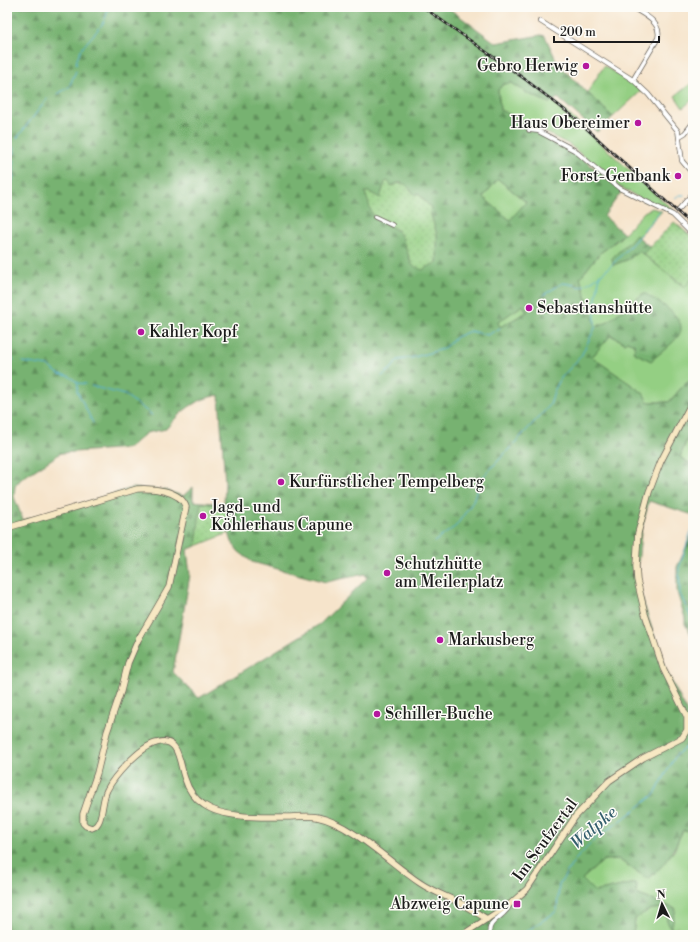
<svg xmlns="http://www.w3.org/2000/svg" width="700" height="942" viewBox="0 0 700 942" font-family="'Libre Bodoni',serif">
	<defs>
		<pattern id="forest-firs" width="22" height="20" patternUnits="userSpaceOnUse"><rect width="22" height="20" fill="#77b271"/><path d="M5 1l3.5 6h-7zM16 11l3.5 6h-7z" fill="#61905c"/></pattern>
		<pattern id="garden-dots" width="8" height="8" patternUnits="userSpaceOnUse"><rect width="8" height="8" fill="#94cf83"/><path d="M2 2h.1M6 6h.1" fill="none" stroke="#7fb171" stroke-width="1.8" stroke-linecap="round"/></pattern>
	</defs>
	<rect width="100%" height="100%" fill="#fdfcf7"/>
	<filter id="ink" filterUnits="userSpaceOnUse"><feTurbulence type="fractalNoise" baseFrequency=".025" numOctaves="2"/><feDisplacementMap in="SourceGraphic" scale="8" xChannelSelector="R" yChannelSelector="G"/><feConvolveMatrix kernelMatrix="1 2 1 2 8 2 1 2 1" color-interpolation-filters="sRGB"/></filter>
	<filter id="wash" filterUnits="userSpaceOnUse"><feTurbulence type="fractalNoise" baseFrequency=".012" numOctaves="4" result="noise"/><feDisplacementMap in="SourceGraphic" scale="16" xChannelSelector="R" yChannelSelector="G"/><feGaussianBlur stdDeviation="0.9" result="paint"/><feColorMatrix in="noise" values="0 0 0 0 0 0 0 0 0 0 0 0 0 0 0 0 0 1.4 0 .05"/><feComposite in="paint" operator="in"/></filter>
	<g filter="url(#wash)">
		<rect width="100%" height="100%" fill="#f6e4cb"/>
		<!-- grass -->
		<g fill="#94cf83" stroke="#587650">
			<path d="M604 66 636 85 641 91 613 117 587 93Z"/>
			<path d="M693 82V99L683 108 675 96Z"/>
			<path d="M512 83 527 93 549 103 553 100 674 211 669 212 660 205 641 199 617 185 570 145 537 128 528 127 518 119 500 110 498 90 503 84Z"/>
			<path d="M498 179 526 202 510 221 482 197Z"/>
			<path d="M652 208 662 211 638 237 636 235 613 265 629 259 639 251 684 287 691 279 693 280V378L683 386 669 402H648L643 393 592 357 610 335 625 343 627 341 634 344 651 361 644 293 606 323 596 327 580 278 599 254 619 239 644 212Z"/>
			<path d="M523 305 527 312 500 327 497 322Z"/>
			<path d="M687 440 693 441V465L680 457Z"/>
			<path d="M683 829 693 832V837L689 847 690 880 693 882V935H691L692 932 687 933 677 927 671 935H633L635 919C646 911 652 907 665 909L667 921 676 909 636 894 637 884H631L595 892 582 879 604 860 618 859 648 879 674 851Z"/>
		</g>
		<!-- forest -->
		<g fill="url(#forest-firs)" stroke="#4a6746" fill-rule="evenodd">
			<path d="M7 7H447L496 43 541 35 545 36 558 64 613 117 597 132 558 98 549 103 527 93 512 83 503 84 498 90 500 110 509 114 528 127 578 155 622 191 604 216 624 234 599 254 580 278 596 326 606 323 644 293C655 300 690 318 679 335 673 344 660 353 651 361L633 352 635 347 634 344 627 341 625 343 611 335 592 357 643 393 648 402H669L683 386 693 378V423L680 457 693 465V515L649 501 641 532 638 565 641 595 664 666 692 722 693 721V832L683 830C674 850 666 865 648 879L618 859 604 860 582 879 595 892 631 884H637L636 894 676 909 671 929 667 921 665 909C652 907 646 911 635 919L633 935H7ZM498 179 526 202 510 220 483 197ZM385 182 391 186 401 182 415 195 418 193 431 208 430 212 437 235V262L412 265 402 237 397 230 373 217 369 192 380 198ZM523 305 527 312 500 327 498 322ZM219 395 225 483 224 504 193 501V487L183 496 165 490 132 488 73 507 23 520 14 497 15 486 21 479 61 453 129 448 146 433 166 429C181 411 195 399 219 395ZM201 504 227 506 229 533 232 542 238 551 252 562 326 582 365 574 367 578 320 624 199 698 173 672 190 575 187 550 196 546Z"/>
			<path d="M636 235 650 247 643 254 639 251 629 259 613 265 612 258Z"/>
			<path d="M693 533V638L685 624V618L677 592V567Z"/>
		</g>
		<!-- garden -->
		<g fill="url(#garden-dots)" stroke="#587650">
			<path d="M388 181 391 186C405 180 405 184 415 195L418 193 431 208 430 212 437 235V262L422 270 412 265 402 237 397 230 373 217 365 192H369L380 198 385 182Z"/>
			<path d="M674 222 693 238V277L685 287 643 254Z"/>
			<path d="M201 503 227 506 229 533 196 546Z"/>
		</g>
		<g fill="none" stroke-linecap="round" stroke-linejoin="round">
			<!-- stream -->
			<g stroke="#54b0d2" stroke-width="1">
				<path d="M76 65C78 40 107 32 108 7"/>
				<path d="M56 95 69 87 76 71"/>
				<path d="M17 138 47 99"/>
				<path d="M7 191C18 181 12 161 14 147"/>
				<path d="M674 199 679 195H684"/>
				<path d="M576 286 580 287C606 278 641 233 660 211"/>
				<path d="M543 295 563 283 575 285"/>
				<path d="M7 325 9 338 7 339"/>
				<path d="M7 352 14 360"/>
				<path d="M22 362 48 366 59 374 69 376 78 383 86 384"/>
				<path d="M382 376 392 368 398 360 411 358 443 349 456 337 470 331 488 335 500 328"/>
				<path d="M78 383 77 391 93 423"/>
				<path d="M91 386 125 395 152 415"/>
				<path d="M693 525 679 568 680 594 693 622"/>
				<path d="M434 542 456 526 472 503 482 478 550 405 554 391 561 378 581 356 595 328V304L600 274"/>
				<path d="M521 935 557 911 559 885 574 861 598 836 619 822 655 794 676 755 693 742"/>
			</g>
		</g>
	</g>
	<g filter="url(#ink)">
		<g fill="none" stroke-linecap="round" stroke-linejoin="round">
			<!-- street casing -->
			<g stroke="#686259" stroke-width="5.5">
				<g id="street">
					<path d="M632 7C644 15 662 22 658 38L633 80"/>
					<path d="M540 21 633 80 648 94 678 131 682 161 693 174"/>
					<path d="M529 130 538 131 574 150 619 188 673 215 693 235"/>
					<path d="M680 136 685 133 693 123"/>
					<path d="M679 209 693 193"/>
					<path d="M375 217 392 225"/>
					<path d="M490 935C486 919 506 918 510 904"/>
				</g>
			</g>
			<!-- secondary casing -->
			<g stroke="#686259" stroke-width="7">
				<g id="secondary">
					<path d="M7 528 137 489C153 488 180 490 186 507L169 587 138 640 128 663 121 691 107 732 97 773 83 814V823L86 826 92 828C104 824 101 801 107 790 114 776 140 747 156 743 180 735 179 764 185 779 188 789 195 799 204 805 224 819 266 817 290 817 299 817 308 815 317 817 352 824 390 863 420 883 432 891 445 896 458 902 468 907 477 913 487 919"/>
					<path d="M462 935 510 904 527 889 575 817 609 781 643 758 682 738 687 730V717L663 668 645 614 637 580 636 566 638 533 649 492 661 461 693 400"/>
				</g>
			</g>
			<!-- street -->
			<use href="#street" stroke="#fff" stroke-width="4"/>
			<!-- secondary -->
			<use href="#secondary" stroke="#f7e8c3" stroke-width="5.5"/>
			<!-- rail casing -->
			<g stroke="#1c1c1c" stroke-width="2.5">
				<path id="rail" d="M423 7 526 80 575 118 693 226"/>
			</g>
			<!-- rail -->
			<use href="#rail" stroke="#fdfcf7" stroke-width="1" stroke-dasharray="3" stroke-linecap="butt"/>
		</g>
	</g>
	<!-- markers -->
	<g fill="#b5179e" stroke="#fdfcf7" stroke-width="1.5">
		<circle cx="586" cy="66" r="4"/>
		<circle cx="638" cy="123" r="4"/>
		<circle cx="678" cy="176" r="4"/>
		<circle cx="529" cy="308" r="4"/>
		<circle cx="141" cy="332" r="4"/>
		<circle cx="281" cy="482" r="4"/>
		<circle cx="203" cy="516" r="4"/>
		<circle cx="387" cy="573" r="4"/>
		<circle cx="440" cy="640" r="4"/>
		<circle cx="377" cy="714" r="4"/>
		<rect x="513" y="900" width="8" height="8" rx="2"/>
	</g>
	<g text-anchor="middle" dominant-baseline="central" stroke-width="3" stroke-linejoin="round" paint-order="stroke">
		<!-- poi labels -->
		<g font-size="16" fill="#1c1c1c" stroke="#fdfcf7" text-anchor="start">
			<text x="578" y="66" text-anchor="end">Gebro Herwig</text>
			<text x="630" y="123" text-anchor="end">Haus Obereimer</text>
			<text x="670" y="176" text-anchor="end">Forst-Genbank</text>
			<text x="537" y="308">Sebastianshütte</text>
			<text x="149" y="332">Kahler Kopf</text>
			<text x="289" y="482">Kurfürstlicher Tempelberg</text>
			<text x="211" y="507">Jagd- und<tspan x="211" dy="18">Köhlerhaus Capune</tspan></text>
			<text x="395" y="564">Schutzhütte<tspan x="395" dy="18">am Meilerplatz</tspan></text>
			<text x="448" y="640">Markusberg</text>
			<text x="385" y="714">Schiller-Buche</text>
			<text x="509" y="904" text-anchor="end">Abzweig Capune</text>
		</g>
		<!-- street labels -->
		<g font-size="16" fill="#1c1c1c" stroke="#fdfcf7">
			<text transform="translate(545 840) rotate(-54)">Im Seufzertal</text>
		</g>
		<!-- water labels -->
		<g font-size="17" font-style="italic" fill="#355f6e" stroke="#fdfcf7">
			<text transform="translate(594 828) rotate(-41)">Walpke</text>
		</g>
	</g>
	<!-- margin -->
	<rect width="700" height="942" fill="none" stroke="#fdfcf7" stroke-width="24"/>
	<!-- north arrow -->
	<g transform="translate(662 904) rotate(355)" stroke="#fdfcf7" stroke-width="3" paint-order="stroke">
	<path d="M0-3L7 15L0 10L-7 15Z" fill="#1c1c1c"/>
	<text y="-6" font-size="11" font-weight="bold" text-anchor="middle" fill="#1c1c1c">N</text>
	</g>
	<!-- scale -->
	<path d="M554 36v6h105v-6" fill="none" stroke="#1c1c1c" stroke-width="2"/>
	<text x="560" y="36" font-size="12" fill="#1c1c1c" stroke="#fdfcf7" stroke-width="3" paint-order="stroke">200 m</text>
</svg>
